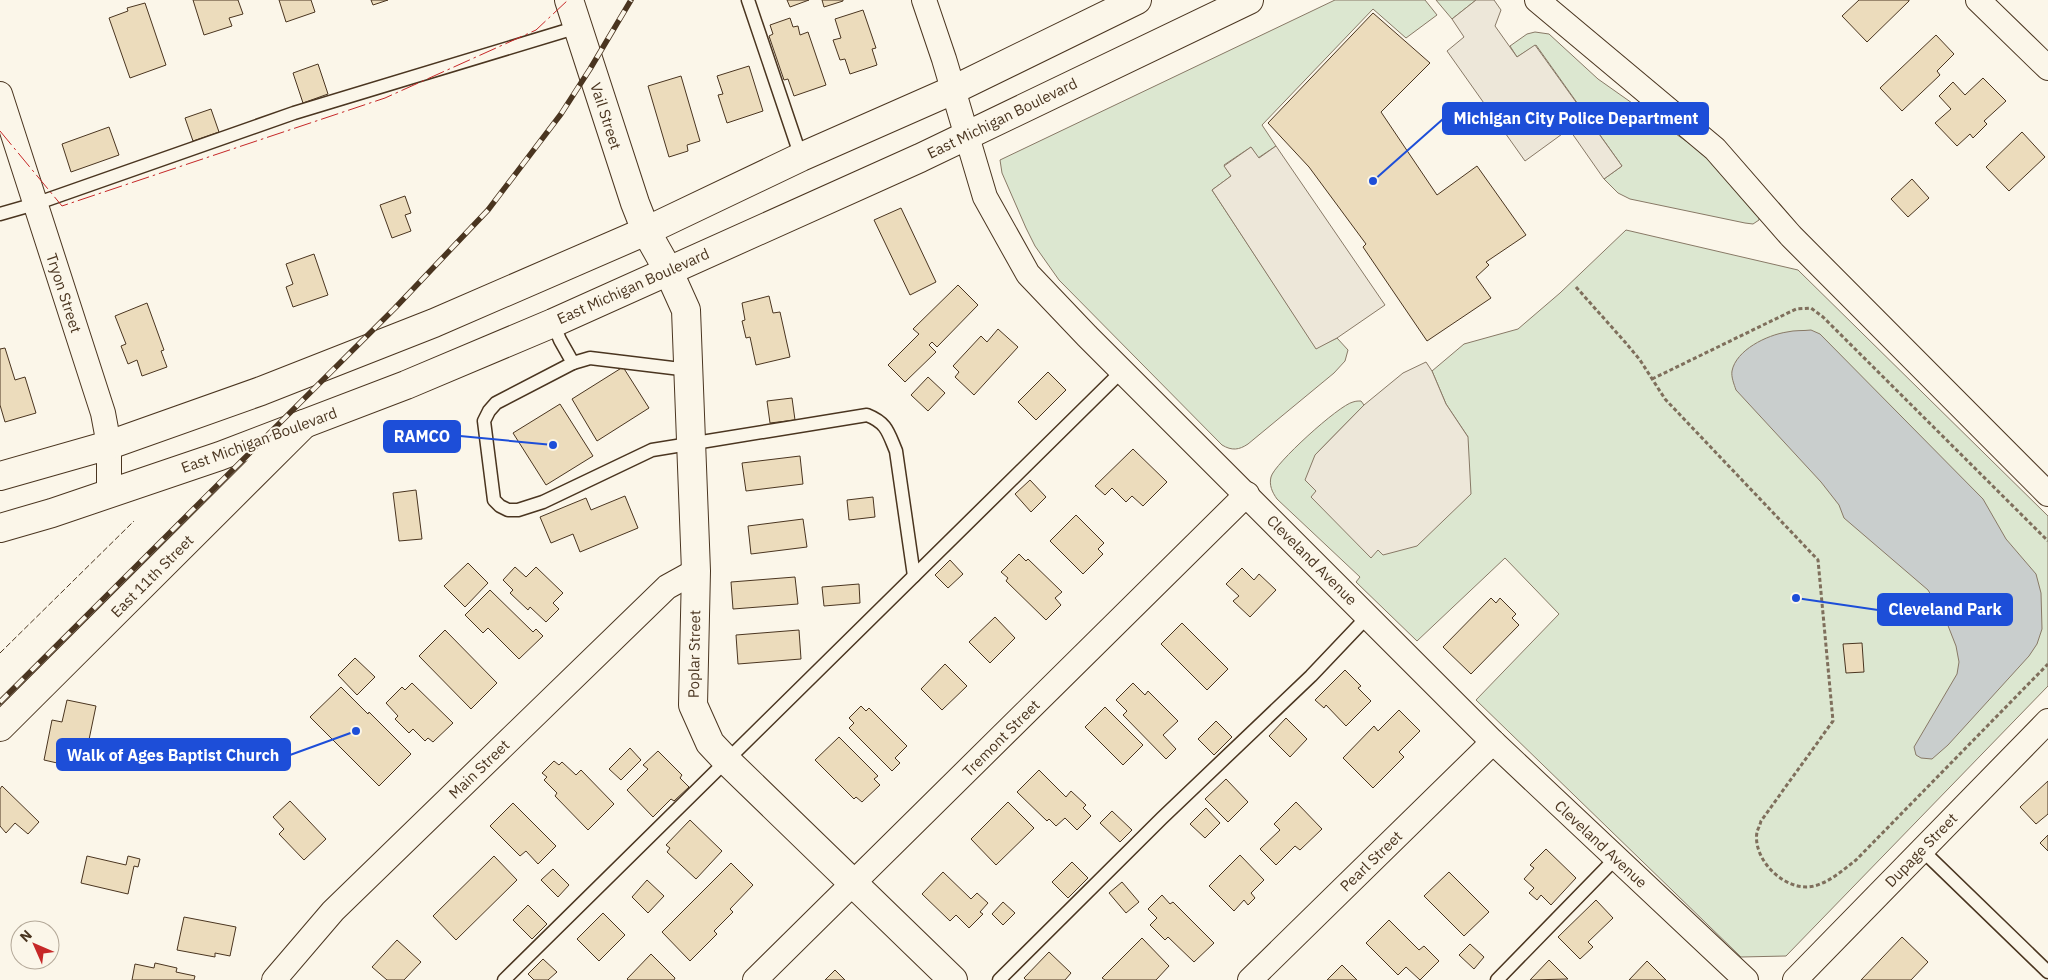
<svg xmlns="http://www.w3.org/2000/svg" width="2048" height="980" viewBox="0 0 2048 980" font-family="'IBM Plex Sans',sans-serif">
	<rect width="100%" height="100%" fill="#fbf6e9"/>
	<!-- green -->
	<g fill="#dce7d0" stroke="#887966">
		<path d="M1335 0H1425L1437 15 1406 38 1373 9 1262 125 1276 146 1258 158 1251 147 1224 165 1231 176 1212 190 1316 348 1337 338 1348 350 1345 361 1334 373 1248 444C1239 450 1232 451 1222 445L1059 280 1035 246 1026 228 1002 173 1000 160Z"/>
		<path d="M1436 0H1476L1452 19Z"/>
		<path d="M1535 32 1549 34 1598 79 1700 151 1755 204 1760 212 1759 220 1753 224 1745 223 1630 199 1618 193 1604 179 1622 166 1536 45 1517 57 1510 46 1527 34Z"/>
		<path d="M1626 230 1798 270 2048 516V686L1786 956 1741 957 1476 700 1559 614 1505 558 1417 641 1356 582 1360 577 1277 499C1272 492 1269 485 1271 477 1274 464 1339 405 1353 402 1356 401 1358 401 1361 401L1364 405 1315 455 1468 437 1446 404 1432 371 1464 344 1518 329 1560 293Z"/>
	</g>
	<!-- parking -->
	<g fill="#ede7d9" stroke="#887966">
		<path d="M1476 0H1494L1501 10 1495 26 1517 57 1535 45 1622 166 1604 179 1569 129 1525 161 1447 51 1464 37 1452 19Z"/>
		<path d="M1276 146 1385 305 1337 338 1316 349 1212 190 1231 176 1224 166 1251 147 1259 158Z"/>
		<path d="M1426 362 1432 371 1446 404 1468 437 1471 494 1417 546 1383 555 1378 550 1371 558 1311 497 1316 491 1305 480 1315 455 1364 405 1403 373Z"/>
	</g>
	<!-- water -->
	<path fill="#c9cecd" stroke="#887966" d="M1811 330 1820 334 1983 499 2006 539 2036 574 2041 593 2042 629 2037 644 2029 656 1948 745 1932 759 1921 758 1916 755 1914 747 1957 674 1959 662 1956 646 1945 618 1928 590 1844 518 1839 505 1821 482 1736 390C1734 384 1731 377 1732 371 1736 350 1767 335 1787 332 1795 330 1803 331 1811 330Z"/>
	<!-- building -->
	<g fill="#ecdcbc" stroke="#4a3520">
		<path d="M193 0H238L243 14 229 18 232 26 204 35Z"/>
		<path d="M279 0H311L315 12 286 22Z"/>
		<path d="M371 0H388L373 5Z"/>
		<path d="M787 0H809L790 7Z"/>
		<path d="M822 0H843V1L824 7Z"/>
		<path d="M1859 0H1909V1L1867 42 1842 16Z"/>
		<path d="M145 3 166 65 130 78 109 18 128 11 127 8Z"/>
		<path d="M863 10 876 48 872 49 877 65 850 74 845 59 840 60 833 40 841 38 835 19Z"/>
		<path d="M1373 13 1430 63 1381 112 1437 195 1477 166 1526 235 1486 262 1489 265 1476 277 1491 298 1427 341 1363 247 1366 244 1309 167 1268 123Z"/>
		<path d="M790 18 793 27 798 26 800 35 808 32 826 85 794 96 788 79 784 80 769 36 773 34 770 25Z"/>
		<path d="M1936 35 1954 54 1937 71 1940 75 1902 111 1880 88Z"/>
		<path d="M318 64 328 94 303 103 293 73Z"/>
		<path d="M749 66 763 111 727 123 718 95 723 94 717 76Z"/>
		<path d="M681 76 700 141 687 145 688 151 669 157 648 86Z"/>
		<path d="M1983 78 2006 101 1984 121 1987 124 1973 138 1970 134 1957 146 1935 123 1951 109 1939 96 1953 82 1965 95Z"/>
		<path d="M211 109 219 132 193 141 185 118Z"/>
		<path d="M109 127 119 155 71 172 62 144Z"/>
		<path d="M2022 132 2045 157 2009 191 1986 167Z"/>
		<path d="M1912 179 1929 198 1908 217 1891 199Z"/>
		<path d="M405 196 411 213 405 215 411 231 392 238 380 205Z"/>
		<path d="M901 208 936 282 910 295 874 220Z"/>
		<path d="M314 254 328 295 293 307 286 287 293 284 286 264Z"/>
		<path d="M958 285 978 305 937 347 932 342 929 345 936 352 905 382 888 365 919 334 913 329Z"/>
		<path d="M769 296 773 313 780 312 790 357 756 365 750 337 746 338 742 321 745 320 742 303Z"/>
		<path d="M147 303 164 350 161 351 167 367 142 376 137 360 128 364 121 346 126 344 115 316Z"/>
		<path d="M998 329 1018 347 974 395 955 377 959 372 953 366 981 336 987 342Z"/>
		<path d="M5 348 15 380 25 377 36 413 5 422 0 405V349Z"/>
		<path d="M623 367 649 408 597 441 572 399Z"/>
		<path d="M1048 372 1066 390 1036 420 1018 402Z"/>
		<path d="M928 377 945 393 928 411 911 395Z"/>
		<path d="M792 398 795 420 770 423 767 401Z"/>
		<path d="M560 404 593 456 546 485 513 433Z"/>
		<path d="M1133 449 1167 482 1143 506 1132 496 1126 502 1112 488 1105 495 1095 486Z"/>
		<path d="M800 456 803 484 746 491 742 463Z"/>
		<path d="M1030 480 1046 497 1031 512 1015 494Z"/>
		<path d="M416 490 422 539 399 541 393 493Z"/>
		<path d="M625 496 638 528 580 552 573 534 551 543 540 517 586 498 591 510Z"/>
		<path d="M873 497 875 517 849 520 847 500Z"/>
		<path d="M1076 515 1104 543 1098 549 1103 554 1083 574 1050 541Z"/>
		<path d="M803 519 807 547 751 554 748 526Z"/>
		<path d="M1019 554 1026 561 1028 559 1062 592 1055 598 1061 605 1046 620 1006 581 1008 578 1001 572Z"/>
		<path d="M950 560 963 574 948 588 935 575Z"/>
		<path d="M468 563 488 583 465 607 444 586Z"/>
		<path d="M515 567 526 577 536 567 563 593 553 603 559 609 546 622 530 607 528 610 510 593 513 590 503 580Z"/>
		<path d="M1242 568 1254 580 1259 574 1276 590 1250 617 1233 601 1239 596 1226 584Z"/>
		<path d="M795 577 798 604 733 609 731 582Z"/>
		<path d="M859 584 860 603 824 606 822 587Z"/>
		<path d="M490 590 533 632 536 629 543 636 519 659 488 628 483 633 465 615Z"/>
		<path d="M1491 598 1496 603 1500 598 1516 614 1512 618 1519 625 1471 674 1443 647Z"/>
		<path d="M995 617 1015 638 990 663 969 642Z"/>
		<path d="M1182 623 1228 669 1207 690 1161 644Z"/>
		<path d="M445 630 497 683 471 709 419 656Z"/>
		<path d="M799 630 801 659 738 664 736 635Z"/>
		<path d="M1862 643 1864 672 1846 673 1843 644Z"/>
		<path d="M355 658 375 677 357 695 338 675Z"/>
		<path d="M945 664 967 686 942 710 921 689Z"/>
		<path d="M1345 670 1361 686 1358 688 1371 701 1346 726 1326 705 1324 708 1315 700Z"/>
		<path d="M412 683 453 723 433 742 428 738 425 741 413 729 409 733 395 719 398 716 386 703 402 687 405 690Z"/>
		<path d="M1133 683 1145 695 1148 691 1178 721 1163 735 1176 749 1166 759 1123 715 1127 711 1116 700Z"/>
		<path d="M341 687 368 714 369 712 411 754 379 786 310 717Z"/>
		<path d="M67 700 96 706 86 754 69 750 66 765 44 760 52 720 62 722Z"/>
		<path d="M861 706 866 711 869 708 907 746 895 758 900 763 892 771 849 728 854 723 849 718Z"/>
		<path d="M1105 707 1143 745 1123 765 1085 727Z"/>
		<path d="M1399 710 1420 731 1399 752 1404 757 1373 788 1343 758 1374 726 1378 731Z"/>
		<path d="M1286 718 1307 739 1290 757 1269 736Z"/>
		<path d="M1216 721 1232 737 1214 755 1198 739Z"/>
		<path d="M839 737 878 776 874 779 880 785 862 802 856 797 854 799 815 760Z"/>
		<path d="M630 748 641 760 621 780 609 769Z"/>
		<path d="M658 751 682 775 680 778 689 787 674 801 671 799 653 817 627 790 648 769 643 765Z"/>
		<path d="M554 761 559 765 562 762 576 775 581 770 614 804 588 830 555 796 557 793 544 780 547 777 542 773Z"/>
		<path d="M1039 770 1066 797 1071 791 1086 805 1083 808 1091 816 1077 830 1065 818 1056 826 1049 819 1047 821 1017 792Z"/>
		<path d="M1226 779 1248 802 1228 822 1205 799Z"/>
		<path d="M2048 781V814L2036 824 2020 807Z"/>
		<path d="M2 786 39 822 28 834 15 823 6 833 0 826V789Z"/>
		<path d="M290 801 326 839 304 860 279 834 284 829 273 817Z"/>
		<path d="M1008 802 1034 828 996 865 971 839Z"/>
		<path d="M1296 802 1322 829 1300 850 1295 846 1276 865 1260 849 1280 830 1274 824Z"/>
		<path d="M513 803 556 846 538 864 526 851 520 856 490 826Z"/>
		<path d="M1206 808 1220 823 1205 838 1190 824Z"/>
		<path d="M1112 811 1132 830 1120 842 1100 823Z"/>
		<path d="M690 820 722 851 696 879 667 852 670 848 666 845Z"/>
		<path d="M2048 835V851L2040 843Z"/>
		<path d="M1546 849 1576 878 1551 905 1541 895 1537 900 1529 893 1534 888 1524 879 1534 868 1530 865Z"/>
		<path d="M1240 855 1264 880 1251 893 1255 898 1248 905 1244 900 1234 911 1209 886Z"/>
		<path d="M87 856 126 865 128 856 140 859 138 867 134 866 128 894 81 883Z"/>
		<path d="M494 856 517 880 456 940 433 916Z"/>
		<path d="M1072 862 1088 878 1068 898 1052 882Z"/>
		<path d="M731 863 753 885 730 909 733 912 714 931 717 934 690 961 662 932Z"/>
		<path d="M553 869 569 885 558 897 541 880Z"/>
		<path d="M943 872 971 899 977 893 988 903 980 912 983 914 969 928 956 915 950 921 922 894Z"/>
		<path d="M1449 872 1489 912 1464 936 1424 896Z"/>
		<path d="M647 880 664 896 648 913 632 897Z"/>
		<path d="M1122 882 1139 902 1126 913 1109 893Z"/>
		<path d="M1162 895 1170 904 1173 902 1214 943 1194 962 1168 937 1165 940 1150 925 1157 918 1148 909Z"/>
		<path d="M1596 900 1613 918 1588 942 1593 947 1580 959 1558 937Z"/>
		<path d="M1003 902 1015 913 1003 925 992 914Z"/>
		<path d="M528 905 547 924 532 939 513 920Z"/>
		<path d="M603 913 625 935 599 961 577 939Z"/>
		<path d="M184 917 236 927 230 956 215 953V957L177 950Z"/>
		<path d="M1389 920 1419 950 1424 946 1439 961 1420 980 1406 967 1398 975 1366 943Z"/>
		<path d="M1902 937 1928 962 1911 980H1861Z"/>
		<path d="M1142 938 1169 966 1156 980H1105L1102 978Z"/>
		<path d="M397 940 421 962 404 980H387L372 967Z"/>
		<path d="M1470 944 1484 957 1474 969 1459 955Z"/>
		<path d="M1049 952 1071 973 1065 980H1026L1024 978Z"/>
		<path d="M651 954 675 978 674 980H628L627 979Z"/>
		<path d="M543 959 557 972 548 980H534L528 974Z"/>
		<path d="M1549 960 1568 979 1530 980Z"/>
		<path d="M1647 961 1666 980H1629Z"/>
		<path d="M155 963 177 968 176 972 195 976 194 980H132L135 964 154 968Z"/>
		<path d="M1342 965 1357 980H1327Z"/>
		<path d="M835 970 845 980H825Z"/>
	</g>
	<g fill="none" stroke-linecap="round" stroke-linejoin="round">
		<!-- service casing -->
		<g stroke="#4a3520" stroke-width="15">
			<g id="service">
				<path d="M748 0 801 157"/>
				<path d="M0 214 35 204 294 113 578 27"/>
				<path d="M553 323 560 340 573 363 590 358 689 370"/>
				<path d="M573 363 496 403 489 411 484 421 494 500 500 506 508 510H518L543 502 652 450 867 415C887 423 888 432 896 451L914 576"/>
				<path d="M1922 850 2048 972"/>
				<path d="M504 980 1122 371"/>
				<path d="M999 980 1162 818 1311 676 1368 616"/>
				<path d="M1497 980 1616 858"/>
			</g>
		</g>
		<!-- minor casing -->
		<g stroke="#4a3520" stroke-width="26">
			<g id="minor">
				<path d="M924 0 944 59 985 197 1028 274 1087 336 1493 742 1746 980"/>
				<path d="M1537 0 1715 149 1791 236 2048 494"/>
				<path d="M1978 0 2048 68"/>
				<path d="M0 94 103 413 109 445V495"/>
				<path d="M274 980 333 911 667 587 696 571"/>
				<path d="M755 980 1247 494"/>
				<path d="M1250 980 1493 742"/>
				<path d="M1795 980 2048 721"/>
			</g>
		</g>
		<!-- tertiary casing -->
		<g stroke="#4a3520" stroke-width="30">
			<g id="tertiary">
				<path d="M569 0 635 203 646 231 668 270 686 310 696 571 693 705 710 743 727 761 953 980"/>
				<path d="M0 727 304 424"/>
			</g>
		</g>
		<!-- primary casing -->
		<g stroke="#4a3520" stroke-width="30">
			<g id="primary">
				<path d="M0 476 109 445 261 391 434 323 646 231 801 157 953 90 1137 0"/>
				<path d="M0 528 52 513 220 456 406 385 553 323 920 158 1249 0"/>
			</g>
		</g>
		<!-- path -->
		<g stroke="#7f6f5c" stroke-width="3" stroke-dasharray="4 2.5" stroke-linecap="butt">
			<path d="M1576 287 1625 342 1640 360 1665 399 1818 560 1833 721 1761 821C1760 825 1758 829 1757 832 1752 860 1786 893 1814 886 1830 882 1843 870 1856 860L2048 664"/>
			<path d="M1652 379 1796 309 1811 308 1823 317 2048 541"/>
		</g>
		<!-- service -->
		<use href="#service" stroke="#fbf6e9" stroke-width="12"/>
		<!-- minor -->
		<use href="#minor" stroke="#fbf6e9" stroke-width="24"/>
		<!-- tertiary -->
		<use href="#tertiary" stroke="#fbf6e9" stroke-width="28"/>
		<!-- primary -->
		<use href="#primary" stroke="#fbf6e9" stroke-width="28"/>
		<!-- rail casing -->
		<g stroke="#4a3520" stroke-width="5.5">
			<path id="rail" d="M0 702 395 308 488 210 561 114 590 69 631 0"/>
		</g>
		<!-- rail -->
		<use href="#rail" stroke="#fbf6e9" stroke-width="4" stroke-dasharray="11" stroke-linecap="butt"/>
		<!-- fence -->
		<path stroke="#4a3520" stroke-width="1" stroke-dasharray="6 2.5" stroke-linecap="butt" d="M0 653 134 521"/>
		<!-- power -->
		<path stroke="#c62828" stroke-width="1" stroke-dasharray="18 4 2.5 4" stroke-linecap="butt" d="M0 131 62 206 385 98 536 30 568 0"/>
	</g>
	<g text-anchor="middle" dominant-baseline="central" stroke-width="4" stroke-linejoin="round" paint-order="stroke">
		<!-- street labels -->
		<g font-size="15" fill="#4a3520" stroke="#fbf6e9">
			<text transform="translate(606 116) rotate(72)">Vail Street</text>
			<text transform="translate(1002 118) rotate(-26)">East Michigan Boulevard</text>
			<text transform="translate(633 286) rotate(-24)">East Michigan Boulevard</text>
			<text transform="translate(64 293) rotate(72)">Tryon Street</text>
			<text transform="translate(259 440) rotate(-20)">East Michigan Boulevard</text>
			<text transform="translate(1312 560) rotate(45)">Cleveland Avenue</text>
			<text transform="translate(152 576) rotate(-45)">East 11th Street</text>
			<text transform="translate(694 654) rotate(-89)">Poplar Street</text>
			<text transform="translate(1001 738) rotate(-45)">Tremont Street</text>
			<text transform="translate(479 769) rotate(-44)">Main Street</text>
			<text transform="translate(1601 844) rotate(43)">Cleveland Avenue</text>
			<text transform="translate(1921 850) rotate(-46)">Dupage Street</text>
			<text transform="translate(1371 861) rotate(-44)">Pearl Street</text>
		</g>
	</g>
	<!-- callouts -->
	<path fill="none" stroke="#1d4ed8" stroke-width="2" d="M1373 181L1443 119M553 445L460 436M1796 598L1878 610M356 731L290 755"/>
	<g fill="#1d4ed8" stroke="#fbf6e9" stroke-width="2">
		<circle cx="1373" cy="181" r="5"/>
		<circle cx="553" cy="445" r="5"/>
		<circle cx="1796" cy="598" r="5"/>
		<circle cx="356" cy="731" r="5"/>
	</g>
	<g fill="#1d4ed8" stroke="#1d4ed8" stroke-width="2">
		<rect x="1443" y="103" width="265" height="31" rx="5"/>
		<rect x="384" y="421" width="76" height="31" rx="5"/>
		<rect x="1878" y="594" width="134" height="31" rx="5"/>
		<rect x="57" y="739" width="233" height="31" rx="5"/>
	</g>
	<g font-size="16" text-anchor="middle" font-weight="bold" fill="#fff">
		<text x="1576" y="124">Michigan City Police Department</text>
		<text x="422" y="442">RAMCO</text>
		<text x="1945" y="615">Cleveland Park</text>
		<text x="173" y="761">Walk of Ages Baptist Church</text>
	</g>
	<!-- north arrow -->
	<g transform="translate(35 945) rotate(315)"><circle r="24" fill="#fbf6e9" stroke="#b4a999"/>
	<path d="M0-4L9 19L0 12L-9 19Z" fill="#c62828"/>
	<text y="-8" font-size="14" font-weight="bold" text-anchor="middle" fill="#4a3520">N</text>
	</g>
</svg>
